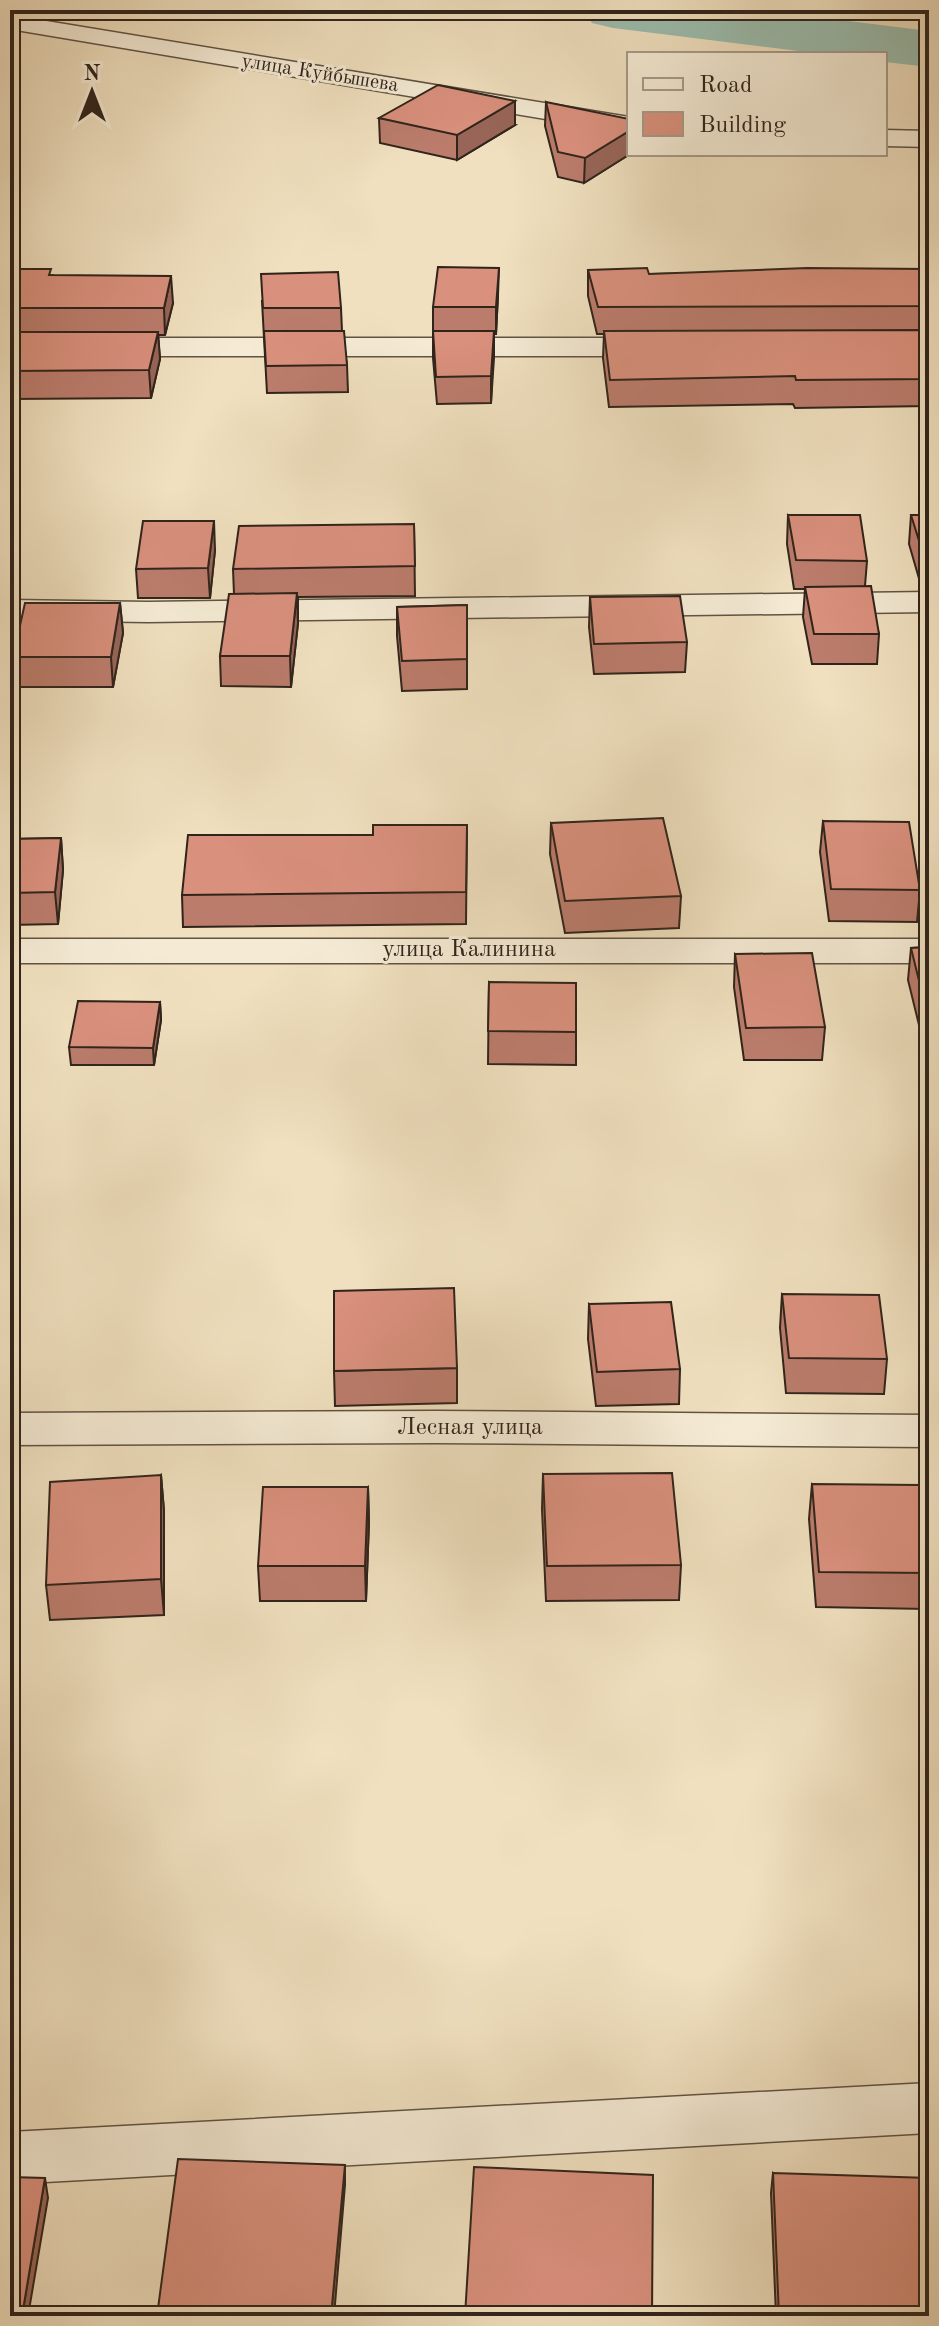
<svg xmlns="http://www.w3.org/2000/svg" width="939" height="2326" viewBox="0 0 939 2326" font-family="'Old Standard TT',serif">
	<rect width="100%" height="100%" fill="#f0e0bf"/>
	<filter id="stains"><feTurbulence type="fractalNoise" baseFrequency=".0025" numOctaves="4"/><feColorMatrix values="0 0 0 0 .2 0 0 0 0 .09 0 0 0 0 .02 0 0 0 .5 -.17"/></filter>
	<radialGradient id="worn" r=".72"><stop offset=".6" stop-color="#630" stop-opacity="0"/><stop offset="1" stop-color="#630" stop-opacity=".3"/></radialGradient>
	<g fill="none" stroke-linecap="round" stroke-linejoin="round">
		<!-- river -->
		<path fill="#9bbdae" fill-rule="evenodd" d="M583 10H759L929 31V67L885 62V54H823L613 28 592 23Z"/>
		<!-- minor casing -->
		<g stroke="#605344" stroke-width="3">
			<g id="minor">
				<path d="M10 15 629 117V133L10 29Z"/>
				<path d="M885 130 929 131V147L885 146Z"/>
				<path d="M10 338H663L674 341 678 347 674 353 663 356H10Z"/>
				<path d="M929 592V612L148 622 10 620V600L148 602Z"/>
				<rect x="10" y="939" width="919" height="24"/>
				<path d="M436 1411 929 1415V1447L436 1443 10 1445V1413Z"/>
				<path d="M929 2083V2133L10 2184V2132Z"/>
			</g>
		</g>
		<!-- minor -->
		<use href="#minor" fill="#f5ebd5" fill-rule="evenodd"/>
	</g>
	<!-- wall -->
	<g fill="#bb7c6c" stroke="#30241b" stroke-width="2">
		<path d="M546 102 629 154H630L584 183 558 177 545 126Z"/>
		<path d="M379 118 515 125 457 160 380 143Z"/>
		<path d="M10 269 51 275 173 303 165 335H158L160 359 151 398 10 399Z"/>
		<path d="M929 269V406L795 408 793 404 609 407 603 358 604 334H597L588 296V270L649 274Z"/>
		<path d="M498 295 496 334H494L491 403 437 404 433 358V307Z"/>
		<path d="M262 301 341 308 342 331 347 365 348 392 267 393Z"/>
		<path d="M788 515 867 561 865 586 879 634 877 664H812L803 617 805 589H794L787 544Z"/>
		<path d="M911 515H929V591L922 589 909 544Z"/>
		<path d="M414 524 415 596 298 597V623L291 687 221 686 220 656 234 594 233 569Z"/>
		<path d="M215 550 210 598H138L136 569Z"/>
		<path d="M590 597 687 642 685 672 594 674 589 627Z"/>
		<path d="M120 603 123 633 113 687H16L13 657Z"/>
		<path d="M467 605V689L402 691 397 636V607Z"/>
		<path d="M823 821 920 890 917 922 829 921 820 852Z"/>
		<path d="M551 823 681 896 679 928 565 933 550 854Z"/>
		<path d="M467 825 466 924 183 927 182 895 373 835Z"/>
		<path d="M61 838 63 870 58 924 10 925V839Z"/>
		<path d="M929 947V1025H919L908 980 911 948Z"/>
		<path d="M735 954 825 1027 822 1060H744L734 987Z"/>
		<path d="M489 982 576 1032V1065L488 1064Z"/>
		<path d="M160 1002 161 1020 154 1065H71L69 1047Z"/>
		<path d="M782 1294 887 1359 884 1394 786 1393 780 1328Z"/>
		<path d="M589 1304 680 1369 679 1404 596 1406 588 1339Z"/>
		<path d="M457 1368V1403L335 1406 334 1371Z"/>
		<path d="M543 1474 681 1565 679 1600 546 1601 542 1509Z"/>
		<path d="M161 1475 164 1511V1615L50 1620 46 1585Z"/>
		<path d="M812 1484 929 1560V1587L927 1609 816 1607 809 1519Z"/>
		<path d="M368 1487 369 1522 366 1601H260L258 1566Z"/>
		<path d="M773 2173 929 2316H776L771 2193Z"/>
	</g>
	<!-- shaded-wall -->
	<g fill="#986558" stroke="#30241b" stroke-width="2">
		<path d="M515 101V125L457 160V135Z"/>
		<path d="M629 131V154H630L584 183 585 158Z"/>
		<path d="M499 268 498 295 496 334V307Z"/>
		<path d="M171 276 173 303 165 335 164 308Z"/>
		<path d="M494 331V358L491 403V376Z"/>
		<path d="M158 332 160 359 151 398 149 370Z"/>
		<path d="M214 521 215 550 210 598 208 568Z"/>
		<path d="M297 593 298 623 291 687 290 656Z"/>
		<path d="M120 603 123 633 113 687 111 657Z"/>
		<path d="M61 838 63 870 58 924 55 892Z"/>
		<path d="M160 1002 161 1020 154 1065 153 1048Z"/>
		<path d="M161 1475 164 1511V1615L161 1579Z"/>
		<path d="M368 1487 369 1522 366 1601 365 1566Z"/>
		<path d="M345 2165V2185L334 2316H331Z"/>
		<path d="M45 2178 48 2198 28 2316H22Z"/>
	</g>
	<!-- building -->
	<g fill="#d9907d" stroke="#30241b" stroke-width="2">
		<path d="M438 85 515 101 457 135 379 118Z"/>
		<path d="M546 102 629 119V131L585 158 558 152Z"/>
		<path d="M438 267 499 268 496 307H433Z"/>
		<path d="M647 268 649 274 807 268 929 269V306L598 307 588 270Z"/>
		<path d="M10 269H51L49 275 171 276 164 308H10Z"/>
		<path d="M338 272 341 308H263L261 274Z"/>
		<path d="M929 330V379L796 380 795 376 610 380 604 331Z"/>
		<path d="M264 331H344L347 365 266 366Z"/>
		<path d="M433 331H494L491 376 436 377Z"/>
		<path d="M10 332H158L149 370 10 371Z"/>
		<path d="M788 515H860L867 561 796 560Z"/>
		<path d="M911 515H929V561L925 560Z"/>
		<path d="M143 521H214L208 568 136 569Z"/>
		<path d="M414 524 415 566 233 569 239 526Z"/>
		<path d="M871 586 879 634H814L805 587Z"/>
		<path d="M297 593 290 656H220L229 594Z"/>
		<path d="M680 596 687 642 594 644 590 597Z"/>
		<path d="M25 603H120L111 657H13Z"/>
		<path d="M467 605V659L402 661 397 607Z"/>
		<path d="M663 818 681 896 565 901 551 823Z"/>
		<path d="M823 821 909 822 920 890 831 889Z"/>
		<path d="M373 825H467L466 892 182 895 188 835H373Z"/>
		<path d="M61 838 55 892 10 893V839Z"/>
		<path d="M929 947V993H922L911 948Z"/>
		<path d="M812 953 825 1027 746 1028 735 954Z"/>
		<path d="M489 982 576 983V1032L488 1031Z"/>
		<path d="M78 1001 160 1002 153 1048 69 1047Z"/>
		<path d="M454 1288 457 1368 334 1371V1291Z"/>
		<path d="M782 1294 879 1295 887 1359 789 1358Z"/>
		<path d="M671 1302 680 1369 597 1372 589 1304Z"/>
		<path d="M672 1473 681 1565 547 1566 543 1474Z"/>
		<path d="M161 1475V1579L46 1585 50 1482Z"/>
		<path d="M812 1484 920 1485 929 1560V1573L819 1572Z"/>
		<path d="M263 1487H368L365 1566H258Z"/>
		<path d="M178 2159 345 2165 331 2316H157Z"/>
		<path d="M474 2167 653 2175 652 2316H465Z"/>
		<path d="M773 2173 929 2178V2316H779Z"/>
		<path d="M10 2177 45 2178 22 2316H10Z"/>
	</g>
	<g text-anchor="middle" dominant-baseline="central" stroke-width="6" stroke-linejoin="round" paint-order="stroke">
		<!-- far-street labels -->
		<g font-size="20" fill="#30241b" stroke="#f5ebd5">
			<text transform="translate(320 74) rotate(9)">улица Куйбышева</text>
		</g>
		<!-- street labels -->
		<g font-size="24" fill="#30241b" stroke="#f5ebd5">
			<text x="469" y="950">улица Калинина</text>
			<text x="470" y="1428">Лесная улица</text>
		</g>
	</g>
	<!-- margin -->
	<rect width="939" height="2326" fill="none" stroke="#f0e0bf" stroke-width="40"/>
	<rect x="12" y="12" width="915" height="2302" fill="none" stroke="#30241b" stroke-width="4"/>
	<rect x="20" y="20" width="899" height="2286" fill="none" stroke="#30241b" stroke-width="2"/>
	<!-- legend -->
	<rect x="627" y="52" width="260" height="104" fill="#f5ebd5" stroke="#a69b8b" stroke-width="2"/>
	<rect x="643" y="78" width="40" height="12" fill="#f5ebd5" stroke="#a69b8b" stroke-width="2"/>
	<text x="699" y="92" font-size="24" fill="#30241b">Road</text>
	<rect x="643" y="112" width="40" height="24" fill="#d9907d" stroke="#a69b8b" stroke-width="2"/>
	<text x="699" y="132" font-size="24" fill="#30241b">Building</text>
	<!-- north arrow -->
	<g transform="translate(92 92)" stroke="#f5ebd5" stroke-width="6" paint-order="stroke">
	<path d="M0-6L14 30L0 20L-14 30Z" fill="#30241b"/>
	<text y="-12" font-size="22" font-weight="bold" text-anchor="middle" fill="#30241b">N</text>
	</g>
	<rect width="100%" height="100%" filter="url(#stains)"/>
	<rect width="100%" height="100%" fill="url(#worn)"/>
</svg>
